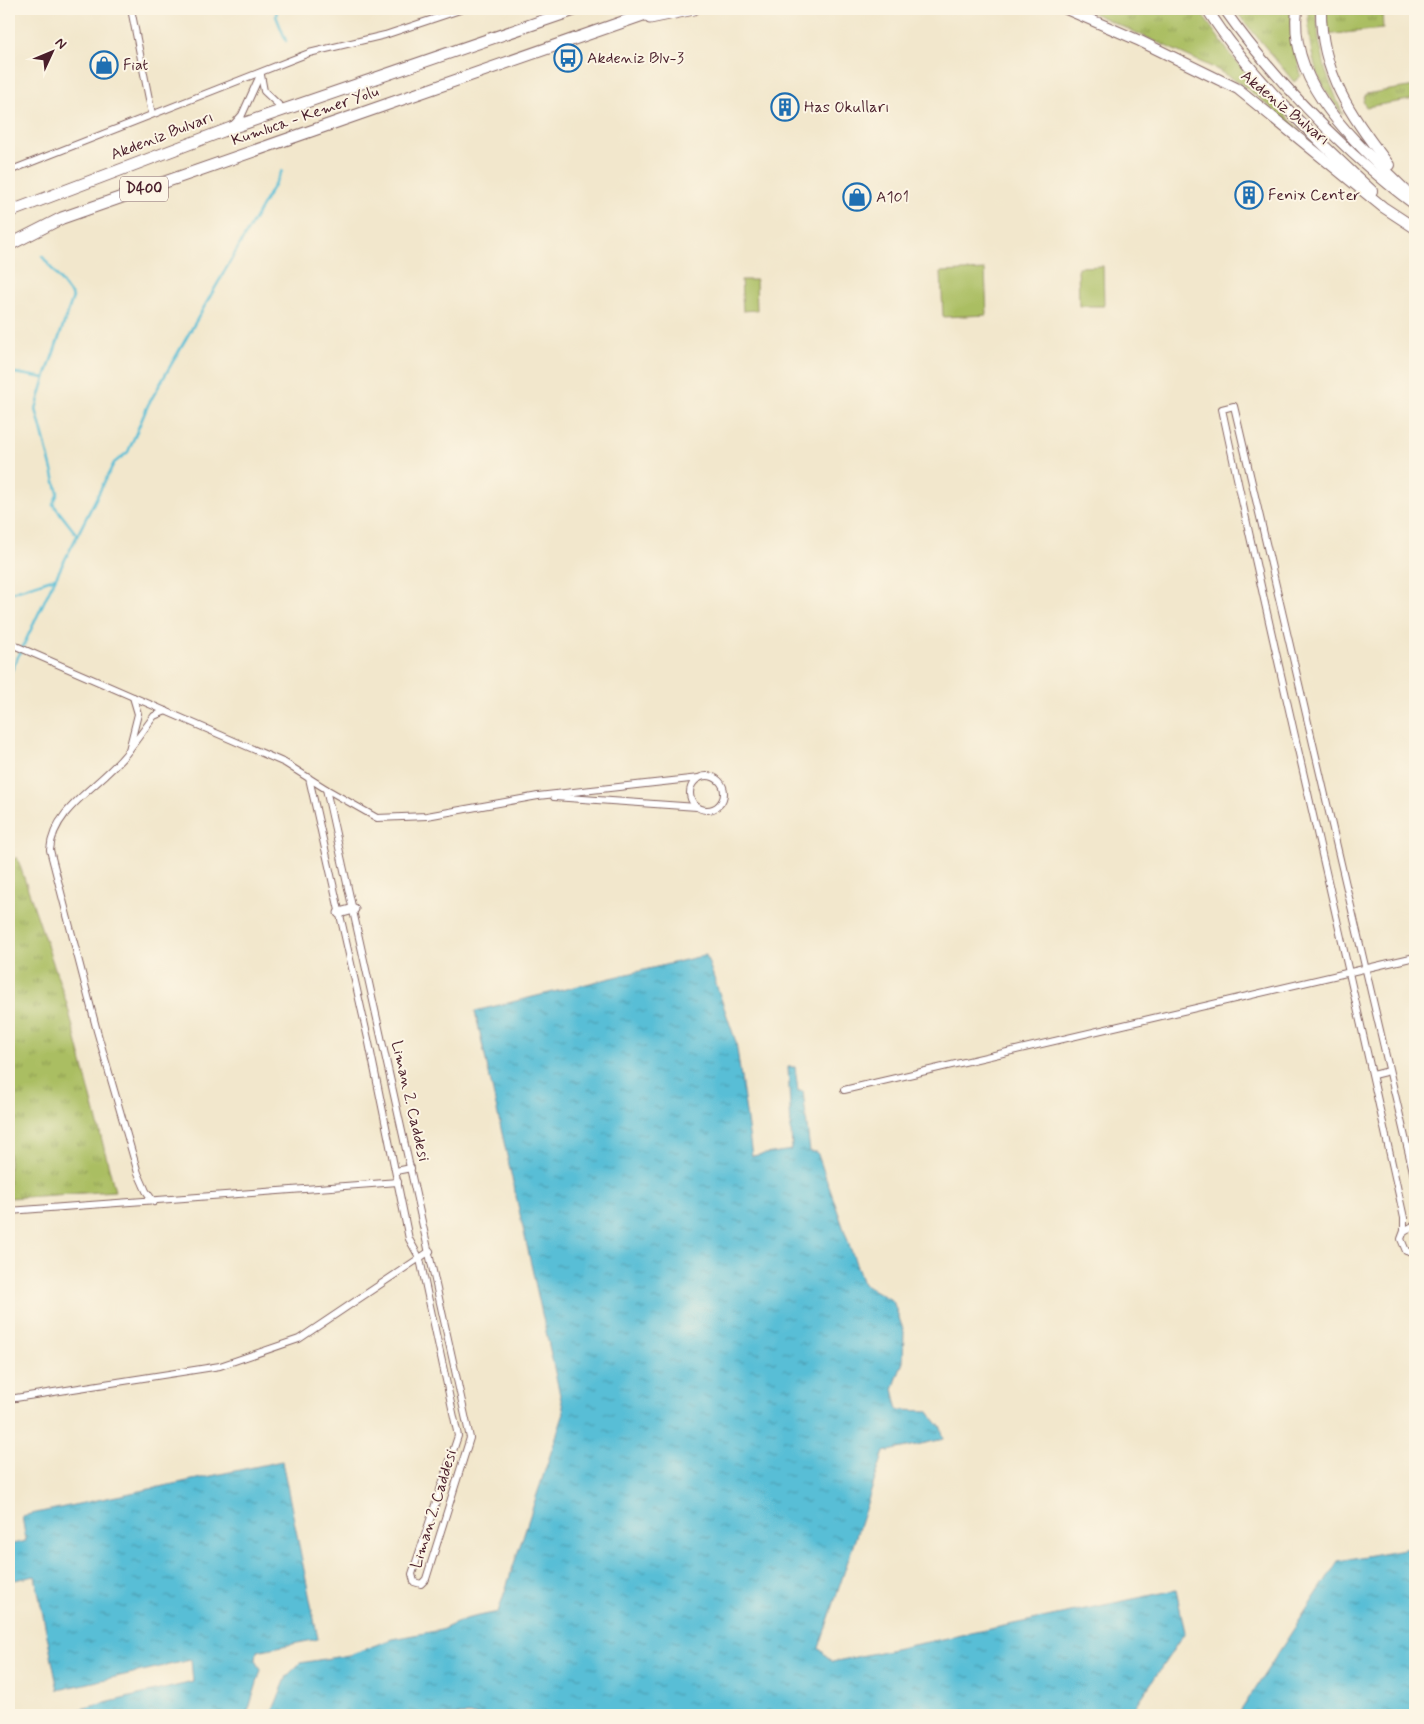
<svg xmlns="http://www.w3.org/2000/svg" width="1424" height="1724" viewBox="0 0 1424 1724" font-family="Mynerve,sans-serif">
	<defs>
		<pattern id="grass-tufts" width="24" height="20" patternUnits="userSpaceOnUse" patternTransform="scale(1.25)"><rect width="24" height="20" fill="#aabe62"/><path d="M3 7l-1-3M5 7V3M7 7l1-3M15 17l-1-3M17 17v-4M19 17l1-3" fill="none" stroke="#8c9a51"/></pattern>
		<pattern id="water-ripples" width="26" height="14" patternUnits="userSpaceOnUse" patternTransform="scale(1.25)"><rect width="26" height="14" fill="#58bed6"/><path d="M2 4q2-2 4 0t4 0M15 11q2-2 4 0t4 0" fill="none" stroke="#4b9aae"/></pattern>
	</defs>
	<rect width="100%" height="100%" fill="#fcf5e5"/>
	<filter id="ink" filterUnits="userSpaceOnUse"><feTurbulence type="fractalNoise" baseFrequency=".02" numOctaves="2"/><feDisplacementMap in="SourceGraphic" scale="10" xChannelSelector="R" yChannelSelector="G"/><feConvolveMatrix kernelMatrix="1 2 1 2 8 2 1 2 1" color-interpolation-filters="sRGB"/></filter>
	<filter id="wash" filterUnits="userSpaceOnUse"><feTurbulence type="fractalNoise" baseFrequency=".0096" numOctaves="4" result="noise"/><feDisplacementMap in="SourceGraphic" scale="20" xChannelSelector="R" yChannelSelector="G"/><feGaussianBlur stdDeviation="1.12" result="paint"/><feColorMatrix in="noise" values="0 0 0 0 0 0 0 0 0 0 0 0 0 0 0 0 0 1.4 0 .05"/><feComposite in="paint" operator="in"/></filter>
	<g filter="url(#wash)">
		<rect width="100%" height="100%" fill="#f2e7cc"/>
		<!-- grass -->
		<g fill="url(#grass-tufts)" stroke="#7a6e46">
			<path d="M1084 9H1198L1233 58 1302 133 1247 88 1216 69Z"/>
			<path d="M1234 9H1292V34L1301 76 1294 82Z"/>
			<path d="M1308 9H1316L1319 40 1326 72 1343 115C1314 79 1309 54 1308 9Z"/>
			<path d="M1322 9H1382L1383 29 1325 35Z"/>
			<path d="M1415 86V99L1366 107 1363 101 1366 94 1371 93Z"/>
			<path d="M17 857 67 1004 115 1191 9 1198V863Z"/>
		</g>
		<!-- pitch -->
		<g fill="#aabe62" stroke="#7a6e46">
			<path d="M1103 266 1104 306H1079L1078 267Z"/>
			<path d="M985 270 987 315 943 317 941 272Z"/>
			<path d="M741 280H756L757 310 743 311Z"/>
		</g>
		<!-- water -->
		<g fill="url(#water-ripples)" stroke="#516e80">
			<path d="M706 955 736 1042 752 1156 792 1150 788 1067H795L798 1091H803L810 1152H817L863 1284 893 1301 904 1332 903 1362 893 1389 898 1410 927 1411 941 1428 944 1439 884 1452 819 1648 832 1662 1176 1590 1185 1632 1130 1715H271L287 1676 300 1663 349 1655 392 1639 441 1630 465 1619 498 1612 564 1413 475 1011Z"/>
			<path d="M282 1461 318 1639 257 1651 256 1660 261 1670 247 1715H55L193 1682 191 1660 58 1690 35 1576 9 1581V1545L26 1541 22 1516Z"/>
			<path d="M1415 1547V1715H1238L1338 1561Z"/>
		</g>
		<g fill="none" stroke-linecap="round" stroke-linejoin="round">
			<!-- stream -->
			<g stroke="#58bed6" stroke-width="2.5">
				<path d="M277 9 276 16 286 41"/>
				<path d="M42 256 73 297 45 378"/>
				<path d="M9 372 45 378 36 409 58 493 53 504 77 535"/>
				<path d="M9 593 55 578"/>
				<path d="M9 676 50 589 114 463 128 452 148 405 282 171"/>
			</g>
		</g>
	</g>
	<g filter="url(#ink)">
		<g fill="none" stroke-linecap="round" stroke-linejoin="round">
			<!-- minor casing -->
			<g stroke="#856563" stroke-width="8">
				<g id="minor">
					<path d="M9 9H10"/>
					<path d="M131 9 152 114"/>
					<path d="M261 75 264 91 284 110"/>
					<path d="M233 125 242 115 261 73"/>
					<path d="M9 171 309 53 385 35 463 9"/>
					<path d="M9 643 285 763 326 789 470 1438 426 1579 421 1584 414 1582 412 1574 458 1436 420 1259 409 1239 369 1043 309 778"/>
					<path d="M133 697 138 714 129 750 154 716 166 711"/>
					<path d="M129 750C105 784 53 806 50 850L97 1031 138 1173 146 1191 154 1202"/>
					<circle cx="707" cy="793" r="17"/>
					<path d="M326 789 377 818 427 816 538 796 699 778"/>
					<path d="M554 797 697 807"/>
					<path d="M1373 1075 1389 1071"/>
					<path d="M844 1090 1415 957"/>
					<path d="M396 1171 411 1168"/>
					<path d="M9 1211 398 1182"/>
					<path d="M1415 1225 1404 1231 1401 1239 1406 1251 1415 1254"/>
					<path d="M1404 1231V1218C1345 948 1280 679 1222 409L1234 406 1415 1180"/>
					<path d="M9 1399 220 1366 299 1339 430 1251"/>
				</g>
			</g>
			<!-- tertiary casing -->
			<g stroke="#856563" stroke-width="11">
				<g id="tertiary">
					<path d="M1224 9C1261 62 1306 110 1353 154 1373 172 1393 190 1415 205"/>
					<path d="M339 913 354 909"/>
				</g>
			</g>
			<!-- primary casing -->
			<g stroke="#856563" stroke-width="12">
				<g id="primary">
					<path d="M1066 9 1140 41 1238 89 1383 207 1415 228"/>
					<path d="M1207 9C1251 78 1312 135 1372 191"/>
					<path d="M1297 9C1287 90 1364 148 1415 200"/>
					<path d="M1321 9C1320 72 1352 118 1389 165"/>
				</g>
			</g>
			<!-- trunk casing -->
			<g stroke="#856563" stroke-width="13">
				<g id="trunk">
					<path d="M650 18 694 9"/>
					<path d="M9 212 231 128 577 9"/>
					<path d="M9 245 62 218 660 9"/>
				</g>
			</g>
			<!-- minor -->
			<use href="#minor" stroke="#fff" stroke-width="6"/>
			<!-- tertiary -->
			<use href="#tertiary" stroke="#fff" stroke-width="9"/>
			<!-- primary -->
			<use href="#primary" stroke="#fff" stroke-width="10"/>
			<!-- trunk -->
			<use href="#trunk" stroke="#fff" stroke-width="11"/>
		</g>
	</g>
	<!-- icons -->
	<defs>
		<g id="bus-ring" transform="scale(1.4375)"><circle r="9.5" fill="#fcf5e5" stroke="#1f6fb2" stroke-width="1.5"/><path d="M-5-6H5V4H4V6H2V4H-2V6H-4V4H-5ZM-3.5-4V0h7V-4ZM-3.5 1.2v1.5H-2V1.2ZM2 1.2v1.5H3.5V1.2Z" fill="#1f6fb2"/></g>
		<g id="shop-ring" transform="scale(1.4375)"><circle r="9.5" fill="#fcf5e5" stroke="#1f6fb2" stroke-width="1.5"/><path d="M-5-2.5h2.3a2.7 3.5 0 0 1 5.4 0H5L5.5 6h-11ZM-1.5-2.5h3a1.5 2.3 0 0 0-3 0Z" fill="#1f6fb2"/></g>
		<g id="building-ring" transform="scale(1.4375)"><circle r="9.5" fill="#fcf5e5" stroke="#1f6fb2" stroke-width="1.5"/><path d="M-4-6H4V6H1V3H-1V6H-4ZM-2.5-4.3h1.7v1.8h-1.7ZM.8-4.3h1.7v1.8H.8ZM-2.5-1h1.7V.8h-1.7ZM.8-1h1.7V.8H.8Z" fill="#1f6fb2"/></g>
	</defs>
	<g fill-rule="evenodd">
		<use href="#bus-ring" x="568" y="58"/>
		<use href="#shop-ring" x="104" y="65"/>
		<use href="#building-ring" x="785" y="107"/>
		<use href="#building-ring" x="1249" y="195"/>
		<use href="#shop-ring" x="857" y="197"/>
	</g>
	<g text-anchor="middle" dominant-baseline="central" stroke-width="4" stroke-linejoin="round" paint-order="stroke">
		<!-- shield labels -->
		<rect fill="#fcf5e5" stroke="#7f5f63" stroke-width="1" x="120" y="176.5" width="48" height="25" rx="4"/>
		<g font-size="15" font-weight="bold" fill="#4a1f2b">
			<text x="144" y="189">D400</text>
		</g>
		<!-- poi labels -->
		<g font-size="16" fill="#4a1f2b" stroke="#fcf5e5" text-anchor="start">
			<text x="587" y="58">Akdeniz Blv-3</text>
			<text x="123" y="65">Fiat</text>
			<text x="804" y="107">Has Okulları</text>
			<text x="1268" y="195">Fenix Center</text>
			<text x="876" y="197">A101</text>
		</g>
		<!-- street labels -->
		<g font-size="16" fill="#4a1f2b" stroke="#fcf5e5">
			<text transform="translate(1285 108) rotate(39)">Akdeniz Bulvarı</text>
			<text transform="translate(305 116) rotate(-19)">Kumluca - Kemer Yolu</text>
			<text transform="translate(162 136) rotate(-21)">Akdeniz Bulvarı</text>
			<text transform="translate(410 1101) rotate(77)">Liman 2. Caddesi</text>
			<text transform="translate(434 1509) rotate(-73)">Liman 2. Caddesi</text>
		</g>
	</g>
	<!-- margin -->
	<rect width="1424" height="1724" fill="none" stroke="#fcf5e5" stroke-width="30"/>
	<!-- north arrow -->
	<g transform="translate(52 52) rotate(46)" stroke="#fcf5e5" stroke-width="4" paint-order="stroke">
	<path d="M0-4L9 19L0 12L-9 19Z" fill="#4a1f2b"/>
	<text y="-8" font-size="14" font-weight="bold" text-anchor="middle" fill="#4a1f2b">N</text>
	</g>
</svg>
